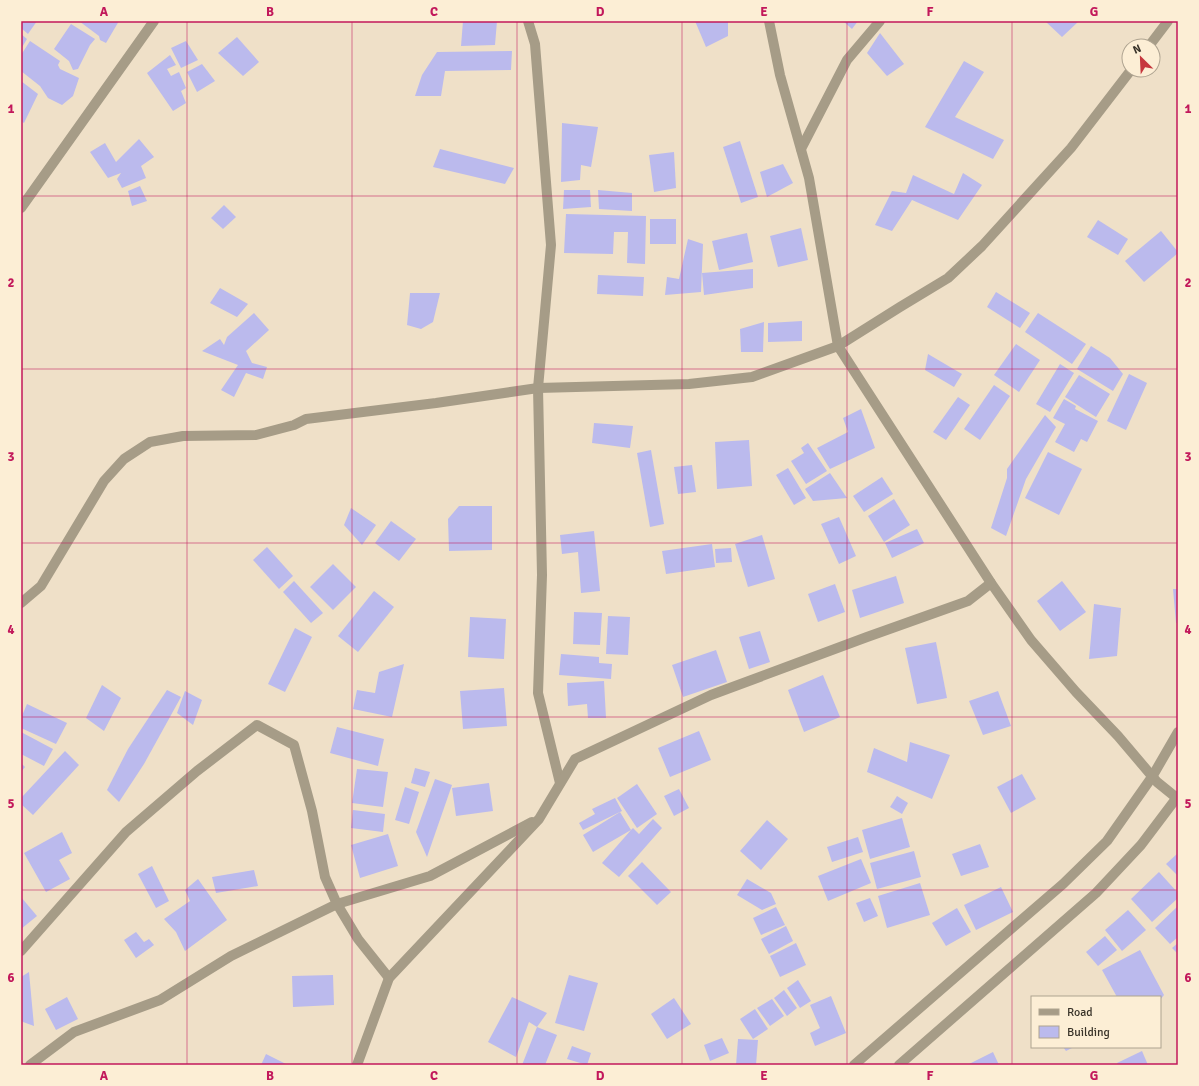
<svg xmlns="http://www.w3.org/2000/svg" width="1199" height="1086" viewBox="0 0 1199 1086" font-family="Signika,sans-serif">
	<rect width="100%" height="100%" fill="#efe0c8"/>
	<!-- building -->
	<g fill="#bbbaed">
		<path d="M21 21H37L28 34 21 28Z"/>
		<path d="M79 21H119L106 43 100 40 99 36Z"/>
		<path d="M463 21H497L495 45 461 46Z"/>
		<path d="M695 21H728V36L706 47Z"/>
		<path d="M843 21H858L852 29Z"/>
		<path d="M1045 21H1079L1062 37Z"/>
		<path d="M71 24 95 39 90 45 78 69 73 70 69 61 54 49Z"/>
		<path d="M880 33 904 64 887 76 867 53Z"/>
		<path d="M21 34 27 39 21 49Z"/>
		<path d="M237 37 259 62 243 76 218 53Z"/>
		<path d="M30 41 60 61 58 65 60 69 79 78 73 96 62 105 48 98 40 86 21 71V55Z"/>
		<path d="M186 41 198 60 181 68 171 48Z"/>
		<path d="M512 51 511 70 445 71 441 96H415L422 75 437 52Z"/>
		<path d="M170 55 176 65 167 69 171 76 179 72 186 88 181 91 186 103 173 111 147 73Z"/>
		<path d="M964 61 984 72 955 117 1004 140 993 159 925 127Z"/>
		<path d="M202 64 215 81 197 92 187 72Z"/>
		<path d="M21 81 38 94 24 123 21 121Z"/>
		<path d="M562 123 598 127 591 167 581 165 580 180 561 182Z"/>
		<path d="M139 139 154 157 141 166 146 178 122 188 117 179 121 173 108 178 90 152 105 143 116 162Z"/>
		<path d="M740 141 758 197 741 203 723 147Z"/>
		<path d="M440 149 514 168 505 184 433 167Z"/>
		<path d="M674 152 676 188 654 192 649 155Z"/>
		<path d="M783 164 793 183 767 197 760 172Z"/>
		<path d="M963 173 982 185 958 220 912 200 892 231 875 225 892 191 906 193 913 175 954 194Z"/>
		<path d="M140 186 147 201 132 206 128 191Z"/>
		<path d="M564 190H590L591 207 563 209Z"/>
		<path d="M598 190 632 193V211L599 209Z"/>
		<path d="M224 205 236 217 223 229 211 218Z"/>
		<path d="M566 214 646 216 645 264 627 263 628 232H614L613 254 564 253Z"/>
		<rect x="650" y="219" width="26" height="25"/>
		<path d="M1098 220 1128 239 1118 255 1087 237Z"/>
		<path d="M801 228 808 260 778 267 770 236Z"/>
		<path d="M1161 231 1178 252V253L1144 282 1125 261Z"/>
		<path d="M747 233 753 262 719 270 712 241Z"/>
		<path d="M688 239 703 244 701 292 665 295 667 277 679 279Z"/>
		<path d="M753 269V288L704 295 702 273Z"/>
		<path d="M598 275 644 277 643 296 597 294Z"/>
		<path d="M220 288 248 304 237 317 210 303Z"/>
		<path d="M996 292 1030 313 1020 328 987 307Z"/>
		<path d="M410 293H440L433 322 421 329 407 325Z"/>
		<path d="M254 313 269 330 246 351 252 363 267 367 263 379 246 373 234 397 221 390 238 365 202 351 220 339 224 345 227 337Z"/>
		<path d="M1038 313 1086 344 1072 364 1025 332Z"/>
		<path d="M802 321V341L768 342V323Z"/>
		<path d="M764 322 763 352H741L740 329Z"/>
		<path d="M1016 344 1040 360 1019 392 994 375Z"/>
		<path d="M1091 346 1110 358 1123 374 1113 391 1077 369Z"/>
		<path d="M928 354 962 374 954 387 925 370Z"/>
		<path d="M1060 364 1074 373 1050 412 1036 404Z"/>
		<path d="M1129 374 1147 383 1126 430 1107 421Z"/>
		<path d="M1079 375 1110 394 1096 417 1065 397Z"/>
		<path d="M994 385 1010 396 980 440 964 429Z"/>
		<path d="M958 397 970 405 946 440 933 432Z"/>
		<path d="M1064 399 1076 406 1075 409 1098 421 1087 442 1081 439 1074 452 1055 442 1065 424 1053 418Z"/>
		<path d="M861 409 875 448 830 469 817 448 848 432 843 418Z"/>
		<path d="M1045 415 1056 427 1026 479 1006 536 991 528 1007 478V469Z"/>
		<path d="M594 423 633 426 630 448 592 443Z"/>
		<path d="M749 440 752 486 717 489 715 442Z"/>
		<path d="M808 443 827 471 806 484 791 461 804 453 801 448Z"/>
		<path d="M651 450 664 524 650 527 637 453Z"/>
		<path d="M1048 452 1082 469 1059 515 1025 498Z"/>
		<path d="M692 465 696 492 678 494 674 467Z"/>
		<path d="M788 468 806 498 794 505 776 475Z"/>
		<path d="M830 473 847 498 813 501 805 489Z"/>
		<path d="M882 477 893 494 864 512 853 496Z"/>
		<path d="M894 499 910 525 884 542 868 516Z"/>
		<path d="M459 506H492V550L449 551 448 519Z"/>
		<path d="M351 508 376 525 362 545 344 525Z"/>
		<path d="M839 517 856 556 839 564 821 524Z"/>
		<path d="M391 521 416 539 399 561 375 543Z"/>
		<path d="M917 529 924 543 892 558 885 543Z"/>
		<path d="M594 531 600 591 581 593 578 552 562 554 560 535Z"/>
		<path d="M762 535 775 579 748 587 735 544Z"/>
		<path d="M712 544 715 567 666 574 662 551Z"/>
		<path d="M267 547 293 576 279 589 253 560Z"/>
		<path d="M731 548 732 562 716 563 715 549Z"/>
		<path d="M333 564 356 587 333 610 310 587Z"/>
		<path d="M896 576 904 603 860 618 852 590Z"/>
		<path d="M294 581 323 613 311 623 283 592Z"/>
		<path d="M1062 581 1086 612 1060 631 1037 601Z"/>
		<path d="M835 584 845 612 818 622 808 594Z"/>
		<path d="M1173 589H1178V623H1176Z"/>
		<path d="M374 591 394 607 358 652 338 636Z"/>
		<path d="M1094 604 1121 608 1117 656 1089 659Z"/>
		<path d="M574 612 602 613 600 645 573 644Z"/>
		<path d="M608 616 630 617 628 655 606 654Z"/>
		<path d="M470 617 506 619 504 659 468 657Z"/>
		<path d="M295 628 312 637 285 692 268 684Z"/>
		<path d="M760 631 770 662 749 669 739 637Z"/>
		<path d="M936 642 947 698 917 704 905 648Z"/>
		<path d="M716 650 727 682 683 697 672 665Z"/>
		<path d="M561 654 599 657V663L612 664 611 679 559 675Z"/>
		<path d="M404 664 392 717 353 709 357 690 375 693 379 672Z"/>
		<path d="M823 675 840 717 804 732 788 690Z"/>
		<path d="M604 681 606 718H588L587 704 568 706 567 683Z"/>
		<path d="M102 685 121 698 104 731 86 718Z"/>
		<path d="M504 688 507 726 463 729 460 691Z"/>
		<path d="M167 690 181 697 144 764 119 802 107 790 128 749Z"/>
		<path d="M185 691 202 700 193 725 177 713Z"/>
		<path d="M998 691 1011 726 983 735 969 701Z"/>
		<path d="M27 704 67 723 56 744 21 728V718Z"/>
		<path d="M337 727 384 739 378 766 330 753Z"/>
		<path d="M699 731 711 760 670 777 658 748Z"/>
		<path d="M21 732 53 749 44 766 21 754Z"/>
		<path d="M910 742 950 755 932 799 867 772 874 748 907 762Z"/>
		<path d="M65 751 79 765 33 815 21 804V798Z"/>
		<path d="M21 763 25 767 21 772Z"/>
		<path d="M415 768 430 772 425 787 411 783Z"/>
		<path d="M357 769 388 772 383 807 352 803Z"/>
		<path d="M1022 774 1036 799 1011 813 997 787Z"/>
		<path d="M435 779 452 785 427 857 416 832Z"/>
		<path d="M489 783 493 811 456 816 452 788Z"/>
		<path d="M637 784 657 814 637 828 617 798Z"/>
		<path d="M405 787 419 792 409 824 395 820Z"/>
		<path d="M679 789 689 808 674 816 664 796Z"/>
		<path d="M897 796 908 803 902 814 890 807Z"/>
		<path d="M615 798 622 811 583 830 579 823 595 814 592 809Z"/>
		<path d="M353 810 385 814 383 832 351 828Z"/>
		<path d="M620 812 631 830 633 828 639 834 653 819 662 828 619 877 602 863 631 830 593 852 583 835Z"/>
		<path d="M902 818 910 847 870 859 862 830Z"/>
		<path d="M767 820 788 839 761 870 740 851Z"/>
		<path d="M62 832 72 853 59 860 70 879 46 892 24 853Z"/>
		<path d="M388 834 398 866 360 878 351 845Z"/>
		<path d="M858 837 863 852 832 862 827 847Z"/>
		<path d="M980 844 989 867 961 876 952 854Z"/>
		<path d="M914 851 921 877 877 889 870 863Z"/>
		<path d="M1178 853V876L1166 864Z"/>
		<path d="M861 859 871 883 828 901 818 876Z"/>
		<path d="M642 862 671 892 657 905 628 876Z"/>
		<path d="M152 866 169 901 156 908 138 874Z"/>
		<path d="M254 870 258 886 216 893 212 877Z"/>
		<path d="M1159 872 1178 893V898L1152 922 1131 899Z"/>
		<path d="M198 879 227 920 185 951 176 932 164 919 190 901 185 890Z"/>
		<path d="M747 879 771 893 776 904 762 910 737 895Z"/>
		<path d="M920 883 930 915 887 928 878 896Z"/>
		<path d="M1001 887 1013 912 976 930 964 905Z"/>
		<path d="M21 897 37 916 21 929Z"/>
		<path d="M870 898 878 916 864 922 856 903Z"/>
		<path d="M1178 906V937L1170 944 1155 928Z"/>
		<path d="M776 907 785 925 761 935 753 918Z"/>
		<path d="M957 908 971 932 946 946 932 923Z"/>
		<path d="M1128 910 1146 930 1122 951 1105 930Z"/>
		<path d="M786 926 793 941 769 954 761 939Z"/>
		<path d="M136 932 144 942 149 939 154 945 136 958 124 940Z"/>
		<path d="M1105 936 1117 950 1098 966 1086 952Z"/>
		<path d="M796 943 806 965 780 977 770 956Z"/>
		<path d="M1178 943V954L1172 948Z"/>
		<path d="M1140 950 1164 995 1160 1000V997H1117L1102 970Z"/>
		<path d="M29 972 34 1026 23 1022 21 1020V977Z"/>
		<path d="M333 975 334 1005 293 1007 292 976Z"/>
		<path d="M569 975 598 983 584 1031 555 1023Z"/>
		<path d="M798 980 811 1001 800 1008 787 988Z"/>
		<path d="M784 990 797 1008 787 1016 774 998Z"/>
		<path d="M831 996 846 1033 815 1046 810 1033 820 1028 810 1005Z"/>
		<path d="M67 997 78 1019 56 1030 45 1009Z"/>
		<path d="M512 997 547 1013 537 1027 529 1022 516 1057 488 1042Z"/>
		<path d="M674 998 691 1024 667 1039 651 1014Z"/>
		<path d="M772 999 784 1016 770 1026 757 1008Z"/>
		<path d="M755 1009 768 1029 753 1039 740 1019Z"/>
		<path d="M537 1027 557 1035 545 1065H522Z"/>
		<path d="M722 1038 729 1053 710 1061 704 1045Z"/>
		<path d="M738 1039 758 1040 756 1065H736Z"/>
		<path d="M572 1046 591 1053 587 1065 567 1059Z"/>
		<path d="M1063 1047H1074L1066 1051Z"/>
		<path d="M1142 1051 1148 1065H1118L1117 1063Z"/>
		<path d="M993 1052 999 1065H967Z"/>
		<path d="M266 1054 288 1065H261Z"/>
	</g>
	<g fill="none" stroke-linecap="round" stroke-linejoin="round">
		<!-- minor -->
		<g stroke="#a69c87" stroke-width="10">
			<path d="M528 21 535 44 551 245 538 388 542 575 538 693 560 783"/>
			<path d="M769 21 780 75 809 178 838 346 991 583 1031 640 1076 692 1118 736 1157 782 1178 799"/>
			<path d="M1149 46 1168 21"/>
			<path d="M801 149 847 60 880 21"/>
			<path d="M21 208 154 21"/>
			<path d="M21 603 41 586 104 481 124 459 150 442 183 436 256 435 294 425 306 419 436 403 538 388 689 384 752 377 838 346 900 307 948 278 982 246 1071 148 1131 70"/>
			<path d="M21 951 126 832 197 771 257 725 294 745 312 811 325 877 337 904 430 876 532 822"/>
			<path d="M30 1065 74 1032 160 1000 231 956 337 904 358 939 389 978"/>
			<path d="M357 1065 389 978 539 819 575 759 711 695 867 637 968 601 991 583"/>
			<path d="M854 1065 1063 884 1107 841 1152 777 1178 732"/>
			<path d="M899 1065 1096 893 1141 845 1178 796"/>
		</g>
	</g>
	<!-- grid -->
	<path fill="none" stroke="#c2185b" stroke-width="1" stroke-opacity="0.55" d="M187 21V1065M352 21V1065M517 21V1065M682 21V1065M847 21V1065M1012 21V1065M21 196H1178M21 369H1178M21 543H1178M21 717H1178M21 890H1178"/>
	<!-- border -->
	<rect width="1199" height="1086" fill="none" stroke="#fceed5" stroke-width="44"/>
	<!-- legend -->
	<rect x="1031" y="996" width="130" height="52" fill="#fceed5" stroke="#aea390"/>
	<rect x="1039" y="1009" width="20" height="6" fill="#a69c87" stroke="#aea390"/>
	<text x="1067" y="1016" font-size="12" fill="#393329">Road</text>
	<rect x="1039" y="1026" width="20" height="12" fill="#bbbaed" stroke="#aea390"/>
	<text x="1067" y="1036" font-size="12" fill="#393329">Building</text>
	<!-- north arrow -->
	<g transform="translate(1141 58) rotate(336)"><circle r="19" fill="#fceed5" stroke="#aea390"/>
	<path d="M0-3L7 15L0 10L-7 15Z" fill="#c6373d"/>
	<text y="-6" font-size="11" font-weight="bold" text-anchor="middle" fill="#393329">N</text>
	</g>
	<rect x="22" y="22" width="1155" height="1042" fill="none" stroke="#c2185b" stroke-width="1.5"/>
	<g font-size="13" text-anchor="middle" font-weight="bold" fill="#c2185b">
		<text x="104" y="16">A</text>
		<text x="270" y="16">B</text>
		<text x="434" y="16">C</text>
		<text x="600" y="16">D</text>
		<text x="764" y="16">E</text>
		<text x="930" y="16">F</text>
		<text x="1094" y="16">G</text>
		<text x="11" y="113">1</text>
		<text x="1188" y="113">1</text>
		<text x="11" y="287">2</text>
		<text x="1188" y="287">2</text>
		<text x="11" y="461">3</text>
		<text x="1188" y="461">3</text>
		<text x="11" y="634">4</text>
		<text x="1188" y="634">4</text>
		<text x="11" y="808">5</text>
		<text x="1188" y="808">5</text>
		<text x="11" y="982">6</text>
		<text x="1188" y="982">6</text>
		<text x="104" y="1080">A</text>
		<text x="270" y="1080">B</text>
		<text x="434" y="1080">C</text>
		<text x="600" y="1080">D</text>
		<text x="764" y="1080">E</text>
		<text x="930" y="1080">F</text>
		<text x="1094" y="1080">G</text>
	</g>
</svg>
